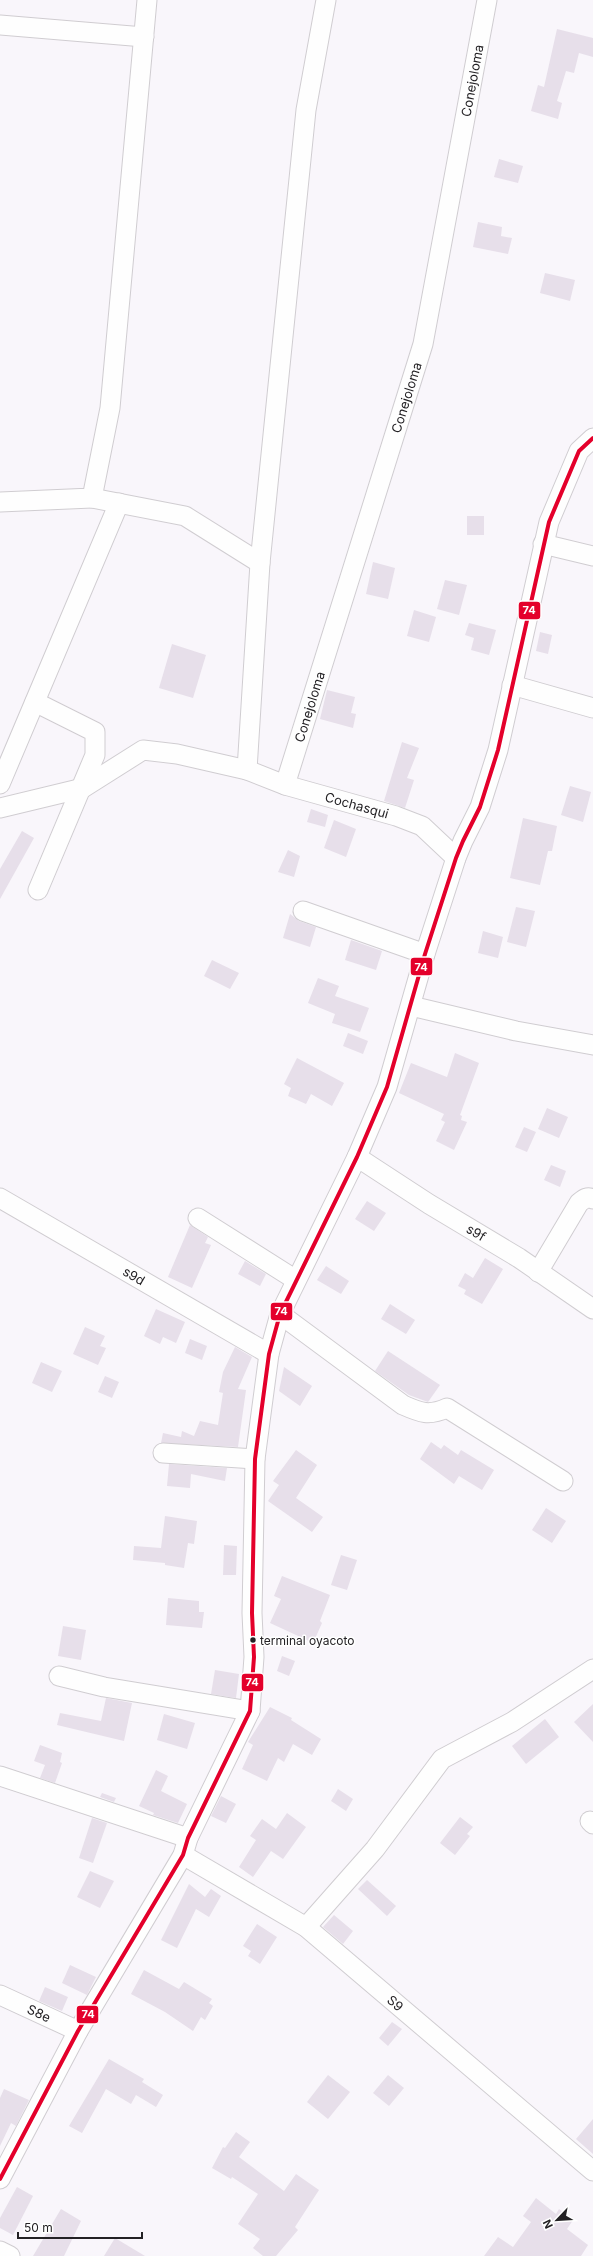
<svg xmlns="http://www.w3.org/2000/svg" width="593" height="2256" viewBox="0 0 593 2256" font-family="Inter,sans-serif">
	<rect width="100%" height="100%" fill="#f9f6fb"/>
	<!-- building -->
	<g fill="#e7dfea">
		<path d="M557 29 593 38V57L579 53 574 73 566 71 557 101 562 103 558 119 531 111 538 85 544 87Z"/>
		<path d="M499 159 523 166 518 183 494 177Z"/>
		<path d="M478 222 502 227 501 236 512 238 508 254 473 247Z"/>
		<path d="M545 273 575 280 570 301 540 293Z"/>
		<rect x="467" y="516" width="17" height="19"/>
		<path d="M373 562 395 568 388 599 366 594Z"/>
		<path d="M445 580 467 585 459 615 437 609Z"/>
		<path d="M414 610 436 617 429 642 407 636Z"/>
		<path d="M469 623 496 630 489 655 471 650 474 638 465 635Z"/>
		<path d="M540 632 552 635 548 654 536 651Z"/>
		<path d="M172 644 206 655 193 698 159 688Z"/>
		<path d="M327 690 355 697 351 713 356 714 353 728 320 719Z"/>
		<path d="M402 742 419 748 407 778 414 780 405 808 384 801Z"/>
		<path d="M570 786 591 792 583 822 561 815Z"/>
		<path d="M311 809 328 815 325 827 307 822Z"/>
		<path d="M523 818 557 826 552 851H548L540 885 510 878Z"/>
		<path d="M334 820 356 829 346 857 324 848Z"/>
		<path d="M22 831 34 838 0 899V869Z"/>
		<path d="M288 850 300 856 294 877 278 872Z"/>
		<path d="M516 907 535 911 526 947 507 942Z"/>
		<path d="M290 914 299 921 316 927 310 947 283 938Z"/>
		<path d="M483 931 503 937 498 958 478 953Z"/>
		<path d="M351 940 382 951 376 970 345 960Z"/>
		<path d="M212 960 239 973 230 989 204 976Z"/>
		<path d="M318 978 339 986 335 996 369 1008 360 1032 332 1023 335 1014 308 1003Z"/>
		<path d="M348 1033 368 1041 363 1054 343 1046Z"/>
		<path d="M455 1053 479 1063 460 1115 462 1116 461 1120 467 1122 454 1150 436 1141 445 1122 441 1120 444 1114 399 1093 411 1063 447 1077Z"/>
		<path d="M297 1058 344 1083 332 1106 311 1094 306 1104 288 1096 291 1088 284 1084Z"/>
		<path d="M547 1108 568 1117 559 1138 538 1129Z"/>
		<path d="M524 1127 536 1132 527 1152 515 1147Z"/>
		<path d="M551 1165 566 1171 560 1187 544 1180Z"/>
		<path d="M367 1201 386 1213 374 1231 355 1219Z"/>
		<path d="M190 1225 208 1237 205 1243 211 1245 192 1288 168 1277Z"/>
		<path d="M485 1258 503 1269 482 1304 464 1294 466 1290 458 1286 465 1273 473 1278Z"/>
		<path d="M245 1261 266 1274 260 1286 238 1274Z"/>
		<path d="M326 1266 349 1281 341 1294 317 1280Z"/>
		<path d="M390 1304 415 1320 406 1334 381 1319Z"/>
		<path d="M156 1309 185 1322 176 1343 163 1337 160 1344 144 1336Z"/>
		<path d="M85 1327 105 1336 100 1346 106 1348 98 1365 73 1354Z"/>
		<path d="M190 1339 207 1346 202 1360 185 1353Z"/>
		<path d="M235 1347 252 1357 238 1389 246 1390 238 1447 161 1443 163 1433 181 1437 182 1431 194 1436 200 1421 218 1425 223 1393 219 1392 223 1372Z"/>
		<path d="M388 1351 440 1385 428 1402 409 1395 375 1371Z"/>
		<path d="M41 1362 62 1371 52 1392 32 1383Z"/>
		<path d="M284 1367 312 1386 300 1406 279 1391Z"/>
		<path d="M105 1376 119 1382 112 1398 98 1392Z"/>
		<path d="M431 1442 441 1449 444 1445 458 1455 461 1450 494 1470 482 1490 459 1476 454 1484 420 1459Z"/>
		<path d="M296 1450 317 1465 296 1498 323 1517 312 1532 268 1501 279 1485 273 1481Z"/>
		<path d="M169 1464 227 1468 225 1481 191 1474 190 1488 167 1486Z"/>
		<path d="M546 1508 566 1521 552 1543 532 1530Z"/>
		<path d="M165 1516 197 1521 194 1544 188 1543 184 1568 165 1565V1563L133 1560 134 1546 161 1548Z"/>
		<path d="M224 1545 237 1546 236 1575H223Z"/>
		<path d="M341 1555 357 1560 347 1590 331 1585Z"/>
		<path d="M282 1576 330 1595 320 1621 322 1623 314 1641H309L270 1623 281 1599 274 1596Z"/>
		<path d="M168 1598 199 1601V1612H204L202 1628 166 1625Z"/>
		<path d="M63 1626 86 1630 81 1660 58 1656Z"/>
		<path d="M282 1656 295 1661 289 1676 277 1671Z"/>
		<path d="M215 1670 239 1674 236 1698 211 1694Z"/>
		<path d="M106 1698 132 1703 124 1741 57 1725 60 1713 101 1721Z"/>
		<path d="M593 1704V1742L574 1722Z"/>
		<path d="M270 1707 292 1718 291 1720 321 1739 312 1755 293 1744 284 1762 278 1758 267 1781 242 1769 253 1745 248 1742Z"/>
		<path d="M164 1714 195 1723 187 1749 157 1740Z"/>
		<path d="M545 1719 559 1737 526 1764 512 1746Z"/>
		<path d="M40 1745 62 1753 60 1762 62 1763 55 1783 40 1778 45 1765 34 1761Z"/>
		<path d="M156 1770 168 1776 161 1791 187 1804 178 1823 153 1815 154 1813 139 1806Z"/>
		<path d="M338 1789 353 1799 346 1811 331 1801Z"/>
		<path d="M102 1793 116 1798 114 1802 100 1797Z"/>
		<path d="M221 1796 236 1804 226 1823 211 1816Z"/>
		<path d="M287 1813 306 1827 283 1859 271 1851 253 1877 239 1867 256 1840 250 1836 262 1819 276 1829Z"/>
		<path d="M460 1817 473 1827 467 1834 470 1836 455 1855 440 1843Z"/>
		<path d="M92 1818 107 1823 93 1863 79 1858Z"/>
		<path d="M90 1871 114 1881 100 1908 77 1897Z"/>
		<path d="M367 1880 396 1906 387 1916 358 1889Z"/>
		<path d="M189 1884 205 1897 211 1889 221 1896 209 1917 196 1909 177 1948 161 1940Z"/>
		<path d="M334 1915 353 1931 343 1944 323 1927Z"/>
		<path d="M257 1924 277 1937 260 1964 248 1956 251 1951 243 1946Z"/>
		<path d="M70 1965 96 1977 87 1995 62 1983Z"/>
		<path d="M144 1970 179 1989 184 1982 212 1999 209 2003 213 2006 205 2020 201 2017 193 2031 165 2012 131 1994Z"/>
		<path d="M45 1987 68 1997 62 2011 39 2001Z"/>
		<path d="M392 2022 402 2029 388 2046 379 2038Z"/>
		<path d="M109 2059 144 2079 142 2082 163 2095 156 2107 136 2095 131 2104 106 2089 82 2133 69 2126Z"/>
		<path d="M328 2075 350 2092 328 2119 307 2102Z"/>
		<path d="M388 2075 404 2088 389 2106 373 2093Z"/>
		<path d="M4 2089 29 2100 16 2126 11 2123 0 2146V2098Z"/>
		<path d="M593 2119V2154L576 2139Z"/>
		<path d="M236 2132 250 2142 239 2157 284 2191 296 2174 319 2190 295 2227 298 2230 276 2256H263L253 2248 260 2239 238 2224 258 2194 232 2177 231 2179 212 2168 223 2147 225 2148Z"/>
		<path d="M17 2187 33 2196 13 2235 0 2228V2218Z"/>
		<path d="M536 2198 556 2214 559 2209 573 2220 567 2229 588 2245 581 2256H484L498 2237 513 2247 531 2222 523 2216Z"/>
		<path d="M61 2209 81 2221 64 2256H33Z"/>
		<path d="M115 2238 145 2256H104Z"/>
	</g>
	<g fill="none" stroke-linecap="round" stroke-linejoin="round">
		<!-- minor casing -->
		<g stroke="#d0cdd1" stroke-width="21">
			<g id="minor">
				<path d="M0 25 144 37"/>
				<path d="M92 498 185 516 260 563"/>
				<path d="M0 502 92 498 110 408 147 0"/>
				<path d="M543 544 593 556"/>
				<path d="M512 685 593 708"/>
				<path d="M35 702 95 732V755L38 890"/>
				<path d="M247 770 260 563 306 110 326 0"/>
				<path d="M0 784 119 503"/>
				<path id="s1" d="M285 785 423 344 487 0"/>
				<path id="s2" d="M0 808 83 788 143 750 177 754 247 770 285 785 396 816 422 826 456 858"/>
				<path d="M303 911 425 954"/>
				<path d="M411 1006 516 1031 593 1045"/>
				<path id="s3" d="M357 1157 429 1204 519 1258 593 1309"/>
				<path id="s4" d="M0 1198 269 1354"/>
				<path d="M198 1218 296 1280"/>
				<path d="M538 1272 579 1203C584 1199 587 1196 593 1199"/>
				<path d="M280 1314 403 1405C421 1413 429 1416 447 1408L563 1481"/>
				<path d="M163 1453 255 1459"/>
				<path d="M59 1676 104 1687 250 1711"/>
				<path d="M0 1776 188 1838"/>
				<path d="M590 1821 593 1824"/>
				<path id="s5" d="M183 1855 306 1927 593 2171"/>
				<path d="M306 1927 375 1849 442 1759 512 1722 593 1669"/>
				<path id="s6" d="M0 1995 78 2031"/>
				<path d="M0 2179 78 2031 183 1855 188 1838 250 1711 254 1657 252 1613 255 1459 269 1354 280 1314 357 1157 387 1087 425 954 456 858 463 841 480 807 498 750 549 522 579 451 593 438"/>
				<path d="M0 2251 10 2256"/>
			</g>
		</g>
		<!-- minor -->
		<use href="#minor" stroke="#fefefe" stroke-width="19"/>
		<!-- bus-1 casing -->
		<g stroke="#fff" stroke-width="7">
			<path id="bus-1" d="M0 2179 78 2031 183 1855 188 1838 250 1711 254 1657 252 1613 255 1459 269 1354 280 1314 357 1157 387 1087 425 954 456 858 463 841 480 807 498 750 549 522 579 451 593 438"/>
		</g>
		<!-- bus-1 -->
		<use href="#bus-1" stroke="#e4002b" stroke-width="4"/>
	</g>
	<!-- markers -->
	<circle fill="#232124" stroke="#fff" stroke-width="1.5" cx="253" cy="1640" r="3.5"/>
	<g text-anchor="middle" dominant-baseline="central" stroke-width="3" stroke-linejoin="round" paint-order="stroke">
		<!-- bus labels -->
		<g font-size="12" fill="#232124" stroke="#fff" text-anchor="start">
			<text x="260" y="1640">terminal oyacoto</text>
		</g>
		<!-- street labels -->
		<g font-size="13" fill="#232124" stroke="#fff">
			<text stroke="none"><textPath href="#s1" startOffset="730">Conejoloma</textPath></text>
			<text stroke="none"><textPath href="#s1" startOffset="406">Conejoloma</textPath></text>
			<text stroke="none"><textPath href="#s1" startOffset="82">Conejoloma</textPath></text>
			<text stroke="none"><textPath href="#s2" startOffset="378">Cochasqui</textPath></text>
			<text stroke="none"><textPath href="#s3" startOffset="141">s9f</textPath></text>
			<text stroke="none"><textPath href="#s4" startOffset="155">s9d</textPath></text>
			<text stroke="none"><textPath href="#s5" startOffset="260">S9</textPath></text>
			<text stroke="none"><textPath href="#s6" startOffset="43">S8e</textPath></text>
		</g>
	</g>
	<g stroke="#fff" stroke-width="1.5">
		<rect x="518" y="601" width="23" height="19" rx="4" fill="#e4002b"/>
		<rect x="410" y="957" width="23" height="19" rx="4" fill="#e4002b"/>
		<rect x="270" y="1302" width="23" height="19" rx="4" fill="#e4002b"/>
		<rect x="241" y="1673" width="23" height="19" rx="4" fill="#e4002b"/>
		<rect x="76" y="2005" width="23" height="19" rx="4" fill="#e4002b"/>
	</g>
	<g font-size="11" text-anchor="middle" font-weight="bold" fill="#fff">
		<text x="529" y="614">74</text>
		<text x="421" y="971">74</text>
		<text x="281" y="1315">74</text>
		<text x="252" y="1686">74</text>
		<text x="88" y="2018">74</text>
	</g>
	<!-- north arrow -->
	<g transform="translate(557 2220) rotate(245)" stroke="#ffffff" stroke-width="3" paint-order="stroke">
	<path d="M0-3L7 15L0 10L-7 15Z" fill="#232124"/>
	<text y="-6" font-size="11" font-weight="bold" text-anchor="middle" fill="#232124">N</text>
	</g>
	<!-- scale -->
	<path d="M18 2232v6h124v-6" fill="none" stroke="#232124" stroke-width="2"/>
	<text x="24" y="2232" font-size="12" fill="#232124" stroke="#ffffff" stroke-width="3" paint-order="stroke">50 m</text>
</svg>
